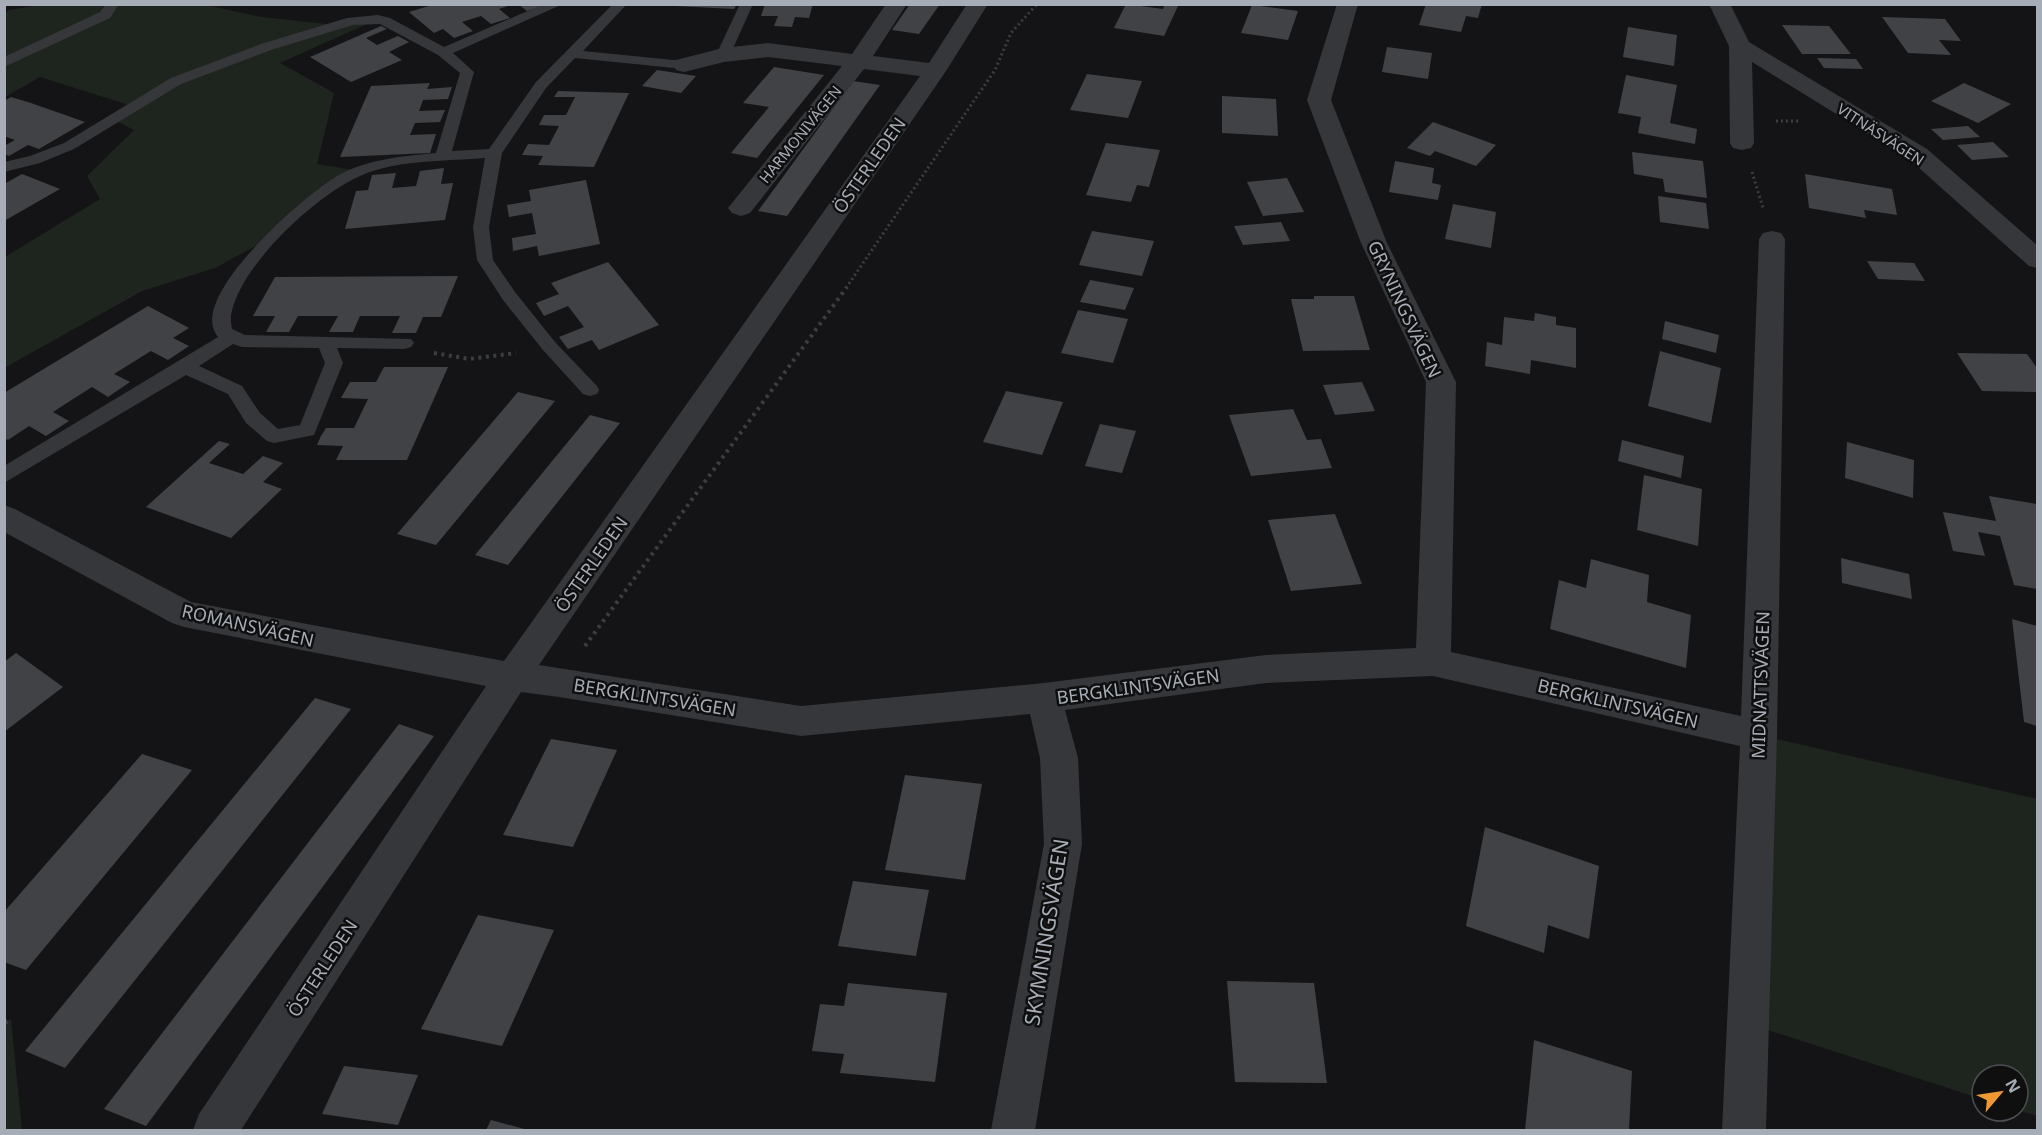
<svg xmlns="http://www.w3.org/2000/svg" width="2042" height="1135" viewBox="0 0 2042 1135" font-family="'Noto Sans',sans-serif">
	<rect width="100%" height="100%" fill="#141416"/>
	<!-- green -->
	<g fill="#1e251e">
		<path d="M47 4H202L261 17 336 25 378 19 280 63 334 93 317 164 360 171 336 181 272 237 215 268 142 291 6 367 5 257 100 199 87 176 134 130 112 119 132 106 40 77 5 97V14L9 10Z"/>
		<path d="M1759 735 2037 799V1116L2018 1110V1075H1982V1099L1746 1023Z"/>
		<path d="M11 1019 22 1130H5V1023Z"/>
	</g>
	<!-- building -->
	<g fill="#404246">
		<path d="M518 4H545V5L527 11Z"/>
		<path d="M675 4H737L734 9 675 6Z"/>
		<path d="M765 4H813L809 18 795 17 792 27 774 26 778 16H761Z"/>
		<path d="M910 4H940L919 34 892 30Z"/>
		<path d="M1126 4 1163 9 1165 4H1179L1164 36 1114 28Z"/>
		<path d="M1426 4H1482L1478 18 1466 16 1461 32 1419 25Z"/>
		<path d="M432 5H511L499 9 510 18 491 24 481 16 462 22 473 31 454 38 443 29 434 33 409 12Z"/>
		<path d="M1252 5 1298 11 1288 40 1241 33Z"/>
		<path d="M1882 17 1945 19 1961 41 1939 40 1951 55 1908 53Z"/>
		<path d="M1782 25 1829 26 1851 54H1802Z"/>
		<path d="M381 26 387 29 366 38 377 45 398 36 409 42 389 52 402 60 351 82 310 57Z"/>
		<path d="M1628 27 1677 35 1674 66 1623 57Z"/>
		<path d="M1387 47 1432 53 1428 79 1382 72Z"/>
		<path d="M1817 58 1856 59 1863 69 1824 68Z"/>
		<path d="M774 67 824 75 757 158 731 153 769 107 743 103Z"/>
		<path d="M657 70 696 76 681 93 642 86Z"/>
		<path d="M1087 74 1142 81 1128 118 1070 110Z"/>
		<path d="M1626 75 1677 85 1670 123 1697 129 1695 144 1638 133 1641 117 1618 113Z"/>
		<path d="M853 81 880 85 787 216 758 211Z"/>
		<path d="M430 83 427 89 452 87 448 99 423 100 419 111 445 110 440 122 415 123 410 135 436 134 430 153 340 157 371 86Z"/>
		<path d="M1964 83 2011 104 1978 123 1931 101Z"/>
		<path d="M558 91 629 93 594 167 538 165 543 156 522 155 528 144 549 145 559 126 539 125 544 115H566L575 97H554Z"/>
		<path d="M1222 96 1276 99 1278 136 1222 133Z"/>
		<path d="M11 97 31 103 85 122 39 149 28 145 9 156 4 154V146L15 140 4 136V101Z"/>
		<path d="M1433 122 1496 145 1476 166 1435 151 1430 156 1407 148Z"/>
		<path d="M1968 126 1980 137 1943 140 1931 129Z"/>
		<path d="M1993 142 2009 157 1972 160 1957 145Z"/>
		<path d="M1106 143 1160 150 1149 187 1137 185 1131 202 1086 195Z"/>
		<path d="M1632 152 1703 161 1707 198 1665 192 1663 179 1634 174Z"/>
		<path d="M1395 161 1434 168 1432 183 1441 185 1438 200 1389 192Z"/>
		<path d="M444 168 441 184 453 183 445 220 345 229 356 191 368 190 372 175 396 173 392 188 416 186 420 171Z"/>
		<path d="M22 174 60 189 4 221V184Z"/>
		<path d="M1805 174 1892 189 1897 215 1864 210 1866 218 1809 208Z"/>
		<path d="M1287 178 1304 212 1263 216 1247 182Z"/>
		<path d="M586 180 600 244 539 256 537 246 513 251 512 238 536 234 532 213 509 217 507 205 531 201 529 190Z"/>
		<path d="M1658 196 1706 203 1709 229 1660 222Z"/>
		<path d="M1453 204 1496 212 1491 248 1445 239Z"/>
		<path d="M1281 222 1290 241 1243 245 1234 226Z"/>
		<path d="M1092 231 1154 241 1142 276 1079 265Z"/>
		<path d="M1867 261 1914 263 1925 281 1878 279Z"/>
		<path d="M608 262 659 325 599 350 592 340 568 349 559 337 584 327 568 306 544 316 536 303 559 294 551 283Z"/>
		<path d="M458 276 441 317H423L416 333H392L400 316H360L353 332H329L338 316H298L289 332H266L275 316H253L275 277Z"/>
		<path d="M1090 280 1134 288 1125 310 1080 302Z"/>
		<path d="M1314 296H1354L1370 350 1303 351 1291 299H1314Z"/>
		<path d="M148 306 189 328 173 338 189 346 168 360 151 351 114 374 130 382 108 397 92 387 70 401 53 412 69 421 46 436 29 426 8 440 4 438V393Z"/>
		<path d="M1078 310 1128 319 1113 363 1061 353Z"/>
		<path d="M1535 313 1556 317V325L1576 328V368L1531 360 1530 374 1485 366 1487 342 1502 345 1504 317 1534 321Z"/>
		<path d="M1665 321 1719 335 1716 353 1662 339Z"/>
		<path d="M1660 351 1721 368 1711 423 1648 406Z"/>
		<path d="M1957 353 2027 354 2037 368V392L1982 391Z"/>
		<path d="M384 367H448L407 460H336L343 446 317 445 321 436 326 428H354L368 399 341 398 350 382H376Z"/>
		<path d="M1362 382 1375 411 1335 415 1323 385Z"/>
		<path d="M1006 391 1063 402 1042 455 983 442Z"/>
		<path d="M518 392 555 401 436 545 397 534Z"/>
		<path d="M1293 409 1307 440 1321 439 1332 468 1251 476 1229 415Z"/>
		<path d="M590 415 620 423 508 565 475 555Z"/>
		<path d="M1100 424 1136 431 1122 473 1085 466Z"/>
		<path d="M1622 440 1684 456 1681 478 1618 461Z"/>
		<path d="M219 441 230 444 209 463 243 474 263 456 283 463 263 482 282 489 231 538 146 507Z"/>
		<path d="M1847 442 1914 460 1913 498 1845 478Z"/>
		<path d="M1644 475 1702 489 1698 546 1637 530Z"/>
		<path d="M1989 496 2037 504V589L2014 585 2000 536 1978 532 1985 556 1953 551 1943 512 1996 521Z"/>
		<path d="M1335 514 1362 584 1291 591 1268 520Z"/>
		<path d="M1841 558 1909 574 1912 599 1842 583Z"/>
		<path d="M1591 559 1649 575 1647 602 1691 615 1686 668 1550 629 1559 580 1586 588Z"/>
		<path d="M2012 619 2037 626V726L2024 722Z"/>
		<path d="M16 653 63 687 4 732V662Z"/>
		<path d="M315 698 351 709 65 1068 25 1051Z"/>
		<path d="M399 724 434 736 146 1126 104 1109Z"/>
		<path d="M551 739 617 750 573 847 503 835Z"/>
		<path d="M142 754 192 770 26 970 4 962V912Z"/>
		<path d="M905 775 982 784 965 880 885 870Z"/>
		<path d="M1485 827 1599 866 1589 939 1548 925 1544 953 1466 926Z"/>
		<path d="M853 881 929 890 916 956 838 946Z"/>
		<path d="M478 915 554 930 502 1046 421 1029Z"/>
		<path d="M1227 981 1314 983 1327 1083 1235 1082Z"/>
		<path d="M848 983 947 993 935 1082 840 1073 844 1054 812 1051 820 1004 844 1006Z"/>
		<path d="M1534 1040 1632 1071 1629 1130H1525Z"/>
		<path d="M344 1066 418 1075 398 1125 322 1114Z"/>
		<path d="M491 1120 528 1130H486Z"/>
	</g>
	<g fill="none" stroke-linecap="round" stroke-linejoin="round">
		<!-- path-far2 -->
		<g stroke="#3b3e41" stroke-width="3" stroke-dasharray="2 3" stroke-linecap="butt">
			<path d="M4 5 11 4"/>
			<path d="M1776 121H1798"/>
			<path d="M1752 172 1763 208"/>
			<path d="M846 288 995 70 1011 33 1037 4"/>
		</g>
		<!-- path-far1 -->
		<g stroke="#3b3e41" stroke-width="4" stroke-dasharray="3 4.5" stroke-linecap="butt">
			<path d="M434 353 469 359 516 353"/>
			<path d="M585 646 847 287"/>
		</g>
		<!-- path -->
		<path stroke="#3b3e41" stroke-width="4.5" stroke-dasharray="4 5" stroke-linecap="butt" d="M4 1023 11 1019"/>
		<!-- lane -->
		<g fill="#35373a" fill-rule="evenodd">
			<path d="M106 4H119L110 18 4 67V57L100 12Z"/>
			<path d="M544 4H563L453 53 474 72 452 151 489 149 536 82 613 4H627L583 51 684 61 691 65 684 69 575 58 546 88 502 153 489 227 493 260 515 292 555 342 597 386 599 390 597 394 590 396 583 394 543 350 503 300 477 260 473 227 485 158C447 161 403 160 367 173 321 190 243 262 232 311 230 316 231 323 232 329L245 335 411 339 414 343 411 347 405 349 337 348 343 363 314 435 274 443 267 441 246 423 228 394 186 375 4 483V466L218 337C184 298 308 192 339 175 368 159 404 156 436 153L460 73 438 55 380 24 353 25 271 50 181 84 74 149 40 163 4 172V162L30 156 64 143 171 78 261 44 347 18 378 15 390 18 444 47ZM233 344 242 347 319 348 325 363 300 425 278 429 260 413 242 386 199 366Z"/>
			<path d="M740 4H753L730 55 723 59 718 58 716 55Z"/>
		</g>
		<!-- street -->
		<g fill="#35373a" fill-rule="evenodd">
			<path d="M886 4H907L873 56 929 63 967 4H988L946 71 539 665 801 706 1044 683 1266 655 1416 648 1426 382 1361 243 1307 100 1337 4H1358L1331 100 1387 243 1456 382 1451 652 1741 716 1759 239 1763 233 1772 231 1781 233 1785 239 1777 735 1766 1130H1722L1740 746 1433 676 1266 683 1065 710 1078 758 1082 844 1035 1130H991L1044 844 1040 758 1030 714 801 736 559 697 521 692 241 1130H193L199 1114 486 686 184 627 172 623 4 532V505L15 509 191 602 504 661 920 76 864 69 750 213 741 216 732 213 728 208 842 66 768 57 724 62 684 72 676 70 673 65 676 60 723 48 768 43 852 54Z"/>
			<path d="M1709 4H1730L1749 42 1927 149 2038 246V268L2029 266 1909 159 1752 62 1754 143 1751 148 1742 150 1733 148 1730 143 1729 46Z"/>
		</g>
	</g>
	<g text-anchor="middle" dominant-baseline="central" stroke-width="5" stroke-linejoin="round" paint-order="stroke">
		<!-- far-street labels -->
		<g font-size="15" fill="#a6adb6" stroke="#0f0f10">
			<text transform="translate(800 134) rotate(-51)">HARMONIVÄGEN</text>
			<text transform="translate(1881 134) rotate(33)">VITNÄSVÄGEN</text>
		</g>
		<!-- street labels -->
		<g font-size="18" fill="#a6adb6" stroke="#0f0f10">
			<text transform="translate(869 165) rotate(-55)">ÖSTERLEDEN</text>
			<text transform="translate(1405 309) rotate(65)">GRYNINGSVÄGEN</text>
			<text transform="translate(591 564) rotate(-55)">ÖSTERLEDEN</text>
			<text transform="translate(248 625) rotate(13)">ROMANSVÄGEN</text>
			<text transform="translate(1760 685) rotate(-88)">MIDNATTSVÄGEN</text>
			<text transform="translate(1138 686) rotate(-8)">BERGKLINTSVÄGEN</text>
			<text transform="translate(655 697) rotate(9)">BERGKLINTSVÄGEN</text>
			<text transform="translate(1618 703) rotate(13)">BERGKLINTSVÄGEN</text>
			<text transform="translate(322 968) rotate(-57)">ÖSTERLEDEN</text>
		</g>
		<!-- near-street labels -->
		<g font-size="21" fill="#a6adb6" stroke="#0f0f10">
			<text transform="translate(1046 932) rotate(-81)">SKYMNINGSVÄGEN</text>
		</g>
	</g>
	<!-- border -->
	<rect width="2042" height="1135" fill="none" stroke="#a6adb6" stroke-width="12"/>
	<!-- north arrow -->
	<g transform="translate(2000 1093) rotate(61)"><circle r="28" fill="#0f0f10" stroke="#4b4e52" stroke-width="1.5"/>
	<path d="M0-4.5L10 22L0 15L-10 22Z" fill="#ee9733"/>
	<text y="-9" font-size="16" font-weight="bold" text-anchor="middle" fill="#a6adb6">N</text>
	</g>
</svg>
